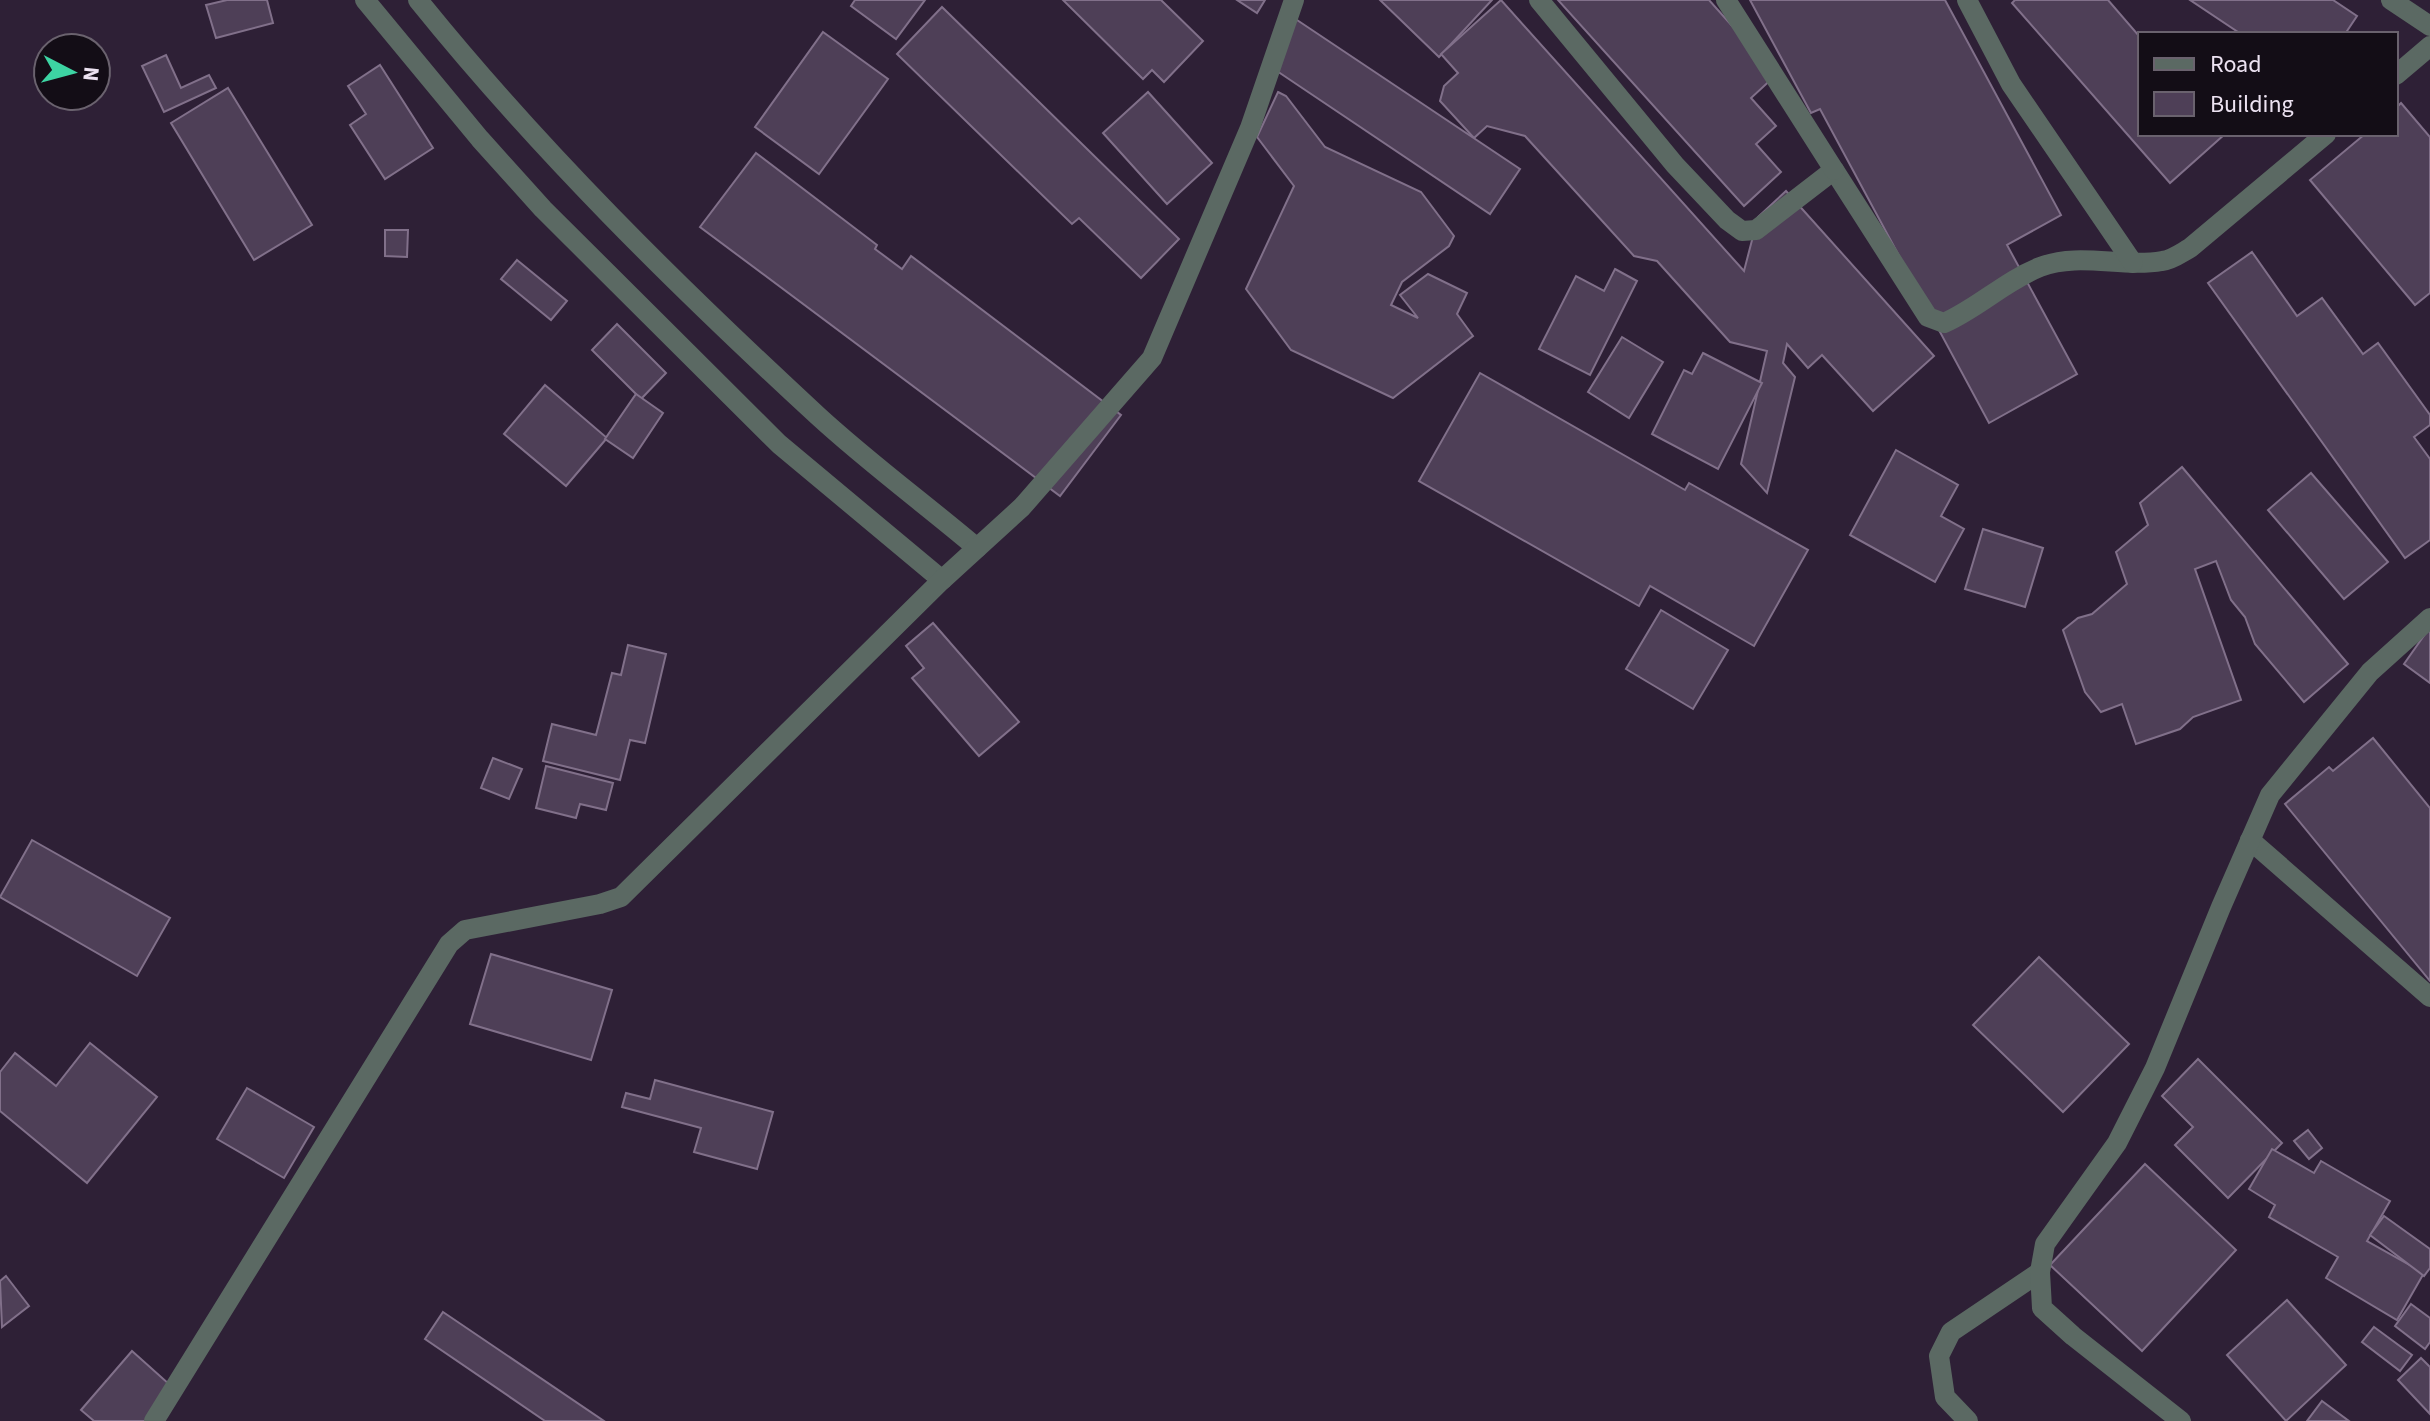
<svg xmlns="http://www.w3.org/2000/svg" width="2430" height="1421" viewBox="0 0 2430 1421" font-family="'Source Sans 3',sans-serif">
	<rect width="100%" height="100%" fill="#2e2036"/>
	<!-- building -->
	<g fill="#4e3f57" stroke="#81708a" stroke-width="2">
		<path d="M227 0H267L273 23 216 38 206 5Z"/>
		<path d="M855 0H925L896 39 851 6Z"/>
		<path d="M1063 0H1161L1203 41 1164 82 1152 70 1143 79Z"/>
		<path d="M1237 0H1265L1257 13Z"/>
		<path d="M1380 0H1492L1439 57Z"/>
		<path d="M1501 0 1744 271 1758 217 1786 191 1934 356 1873 411 1822 355 1808 368 1787 344 1783 363 1795 377 1767 493 1741 464 1767 351 1730 342 1657 261 1634 256 1525 136 1487 126 1474 138 1440 101 1444 86 1458 73 1441 54Z"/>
		<path d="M1558 0H1709L1776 75 1751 98 1776 126 1756 144 1781 172 1744 206Z"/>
		<path d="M1750 0H1945L2061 215 2007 245 2077 374 1989 423 1820 109 1811 113Z"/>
		<path d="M2015 0H2108L2140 37V134H2225L2170 183 2012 3Z"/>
		<path d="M2190 0H2333L2357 16 2345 34H2241Z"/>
		<path d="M942 7 1179 239 1141 278 1079 218 1072 224 897 54Z"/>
		<path d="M1294 18 1520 169 1490 214 1265 63Z"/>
		<path d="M823 32 888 79 819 174 755 127Z"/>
		<path d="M166 55 181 88 209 75 216 88 164 112 142 66Z"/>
		<path d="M380 65 433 148 385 179 350 125 366 114 348 86Z"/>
		<path d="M228 88 312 225 254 260 171 123Z"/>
		<path d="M1148 92 1212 163 1167 204 1103 133Z"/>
		<path d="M1278 92 1286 96 1325 147 1421 192 1454 236 1449 246 1402 282 1391 305 1418 318 1400 295 1428 274 1467 293 1457 314 1473 336 1393 398 1291 350 1246 289 1294 186 1257 137Z"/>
		<path d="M2401 103 2430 137V293L2415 305 2310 180 2365 134H2396V108Z"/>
		<path d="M756 153 877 245 875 249 902 269 911 256 1121 415 1060 496 700 227Z"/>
		<path d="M385 230H408L407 257 385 256Z"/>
		<path d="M2252 252 2297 316 2322 298 2363 354 2378 343 2430 415V425L2414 437 2430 459V540L2405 558 2208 283Z"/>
		<path d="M517 260 567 301 551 320 501 279Z"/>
		<path d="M1615 269 1637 281 1590 375 1539 349 1576 276 1604 291Z"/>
		<path d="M617 324 666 373 641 399 592 350Z"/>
		<path d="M1622 337 1663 362 1629 418 1588 392Z"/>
		<path d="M1703 353 1762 383 1718 469 1652 434 1684 370 1692 374Z"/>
		<path d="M1480 373 1685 490 1689 483 1808 550 1754 646 1650 586 1639 606 1419 481Z"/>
		<path d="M545 385 607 438 566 486 504 434Z"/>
		<path d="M636 394 663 413 633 458 605 439Z"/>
		<path d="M1896 450 1958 485 1941 516 1964 529 1935 582 1850 535Z"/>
		<path d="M2182 467 2348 664 2304 702 2255 644 2245 617 2231 600 2216 561 2195 569 2241 700 2193 717 2180 729 2136 744 2122 704 2101 712 2085 692 2063 630 2078 618 2092 614 2127 584 2116 552 2148 525 2140 503Z"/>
		<path d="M2311 473 2388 562 2344 599 2268 510Z"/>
		<path d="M1983 529 2043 548 2025 607 1965 589Z"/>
		<path d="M1661 610 1728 650 1693 709 1626 669Z"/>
		<path d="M933 623 1019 722 979 756 912 678 924 668 906 646Z"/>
		<path d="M2430 627V683L2404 664Z"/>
		<path d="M628 645 666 654 645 743 630 740 620 780 543 761 552 724 596 735 612 673 621 675Z"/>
		<path d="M2373 738 2430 808V981L2285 804 2329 767 2333 771Z"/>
		<path d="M493 758 522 769 509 799 481 788Z"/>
		<path d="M546 766 613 783 606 810 580 804 576 818 536 808Z"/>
		<path d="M32 840 170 918 137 976 0 897Z"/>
		<path d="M491 954 612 990 591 1060 470 1024Z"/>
		<path d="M2039 957 2129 1044 2063 1112 1973 1025Z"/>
		<path d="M90 1043 157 1097 87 1183 0 1111V1072L15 1053 56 1086Z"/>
		<path d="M2198 1059 2282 1143 2228 1198 2175 1145 2193 1127 2162 1096Z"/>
		<path d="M655 1080 773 1112 757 1169 694 1152 701 1128 622 1107 626 1093 650 1099Z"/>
		<path d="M247 1088 314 1127 284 1178 217 1139Z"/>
		<path d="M2308 1130 2322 1148 2309 1159 2294 1141Z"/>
		<path d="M2272 1149 2314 1173 2321 1161 2390 1201 2367 1241 2424 1273 2397 1320 2326 1278 2338 1257 2269 1217 2275 1205 2249 1189Z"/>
		<path d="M2145 1164 2236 1250 2142 1351 2050 1265Z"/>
		<path d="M2384 1216 2430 1249V1268L2424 1276 2370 1235Z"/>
		<path d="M6 1276 29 1306 2 1327 0 1281Z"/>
		<path d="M2287 1300 2346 1365 2286 1421 2227 1355Z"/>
		<path d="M2411 1304 2430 1318V1342L2425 1349 2395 1326Z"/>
		<path d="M443 1312 604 1421H545L425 1339Z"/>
		<path d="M2374 1327 2412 1355 2400 1371 2362 1342Z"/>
		<path d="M132 1351 179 1393 154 1421H94L81 1410Z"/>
		<path d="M2421 1358 2430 1367V1414L2398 1380Z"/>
		<path d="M2322 1401 2349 1421H2307Z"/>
	</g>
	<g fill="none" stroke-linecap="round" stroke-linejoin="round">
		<!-- minor -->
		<g stroke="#5b6963" stroke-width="20">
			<path d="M365 0 480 139 543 209 779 444 942 580"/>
			<path d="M418 0C539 150 677 286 818 416 868 462 925 504 977 548"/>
			<path d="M1539 0 1675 165 1727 220 1742 231 1756 230 1834 170 1928 317 1944 323C1978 308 2005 281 2040 267 2079 252 2122 268 2162 261 2172 260 2181 253 2190 248L2326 134"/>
			<path d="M1726 0 1834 170"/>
			<path d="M1967 0 2011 84 2133 263"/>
			<path d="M2391 0 2430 26"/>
			<path d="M2396 75 2430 46"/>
			<path d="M2250 840 2430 997"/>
			<path d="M154 1421 449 944 465 930 600 904 621 897 942 580 1022 507 1152 358 1250 128 1294 0"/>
			<path d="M1968 1421 1945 1397 1939 1356 1951 1332 2040 1272"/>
			<path d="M2181 1421 2073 1336 2042 1308 2040 1272 2045 1244 2117 1143 2155 1068 2221 907 2270 795 2370 672 2430 618"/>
		</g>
	</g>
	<!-- legend -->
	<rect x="2138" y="32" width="260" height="104" fill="#130d16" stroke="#6a626e" stroke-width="2"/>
	<rect x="2154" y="58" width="40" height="12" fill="#5b6963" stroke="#6a626e" stroke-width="2"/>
	<text x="2210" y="72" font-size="24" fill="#ece2f1">Road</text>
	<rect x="2154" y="92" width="40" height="24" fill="#4e3f57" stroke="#6a626e" stroke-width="2"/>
	<text x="2210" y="112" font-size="24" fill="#ece2f1">Building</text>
	<!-- north arrow -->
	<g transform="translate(72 72) rotate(96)"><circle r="38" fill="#130d16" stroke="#6a626e" stroke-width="2"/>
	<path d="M0-6L14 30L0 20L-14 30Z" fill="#3dd4a3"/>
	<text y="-12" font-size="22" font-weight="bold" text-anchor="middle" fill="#ece2f1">N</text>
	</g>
</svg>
